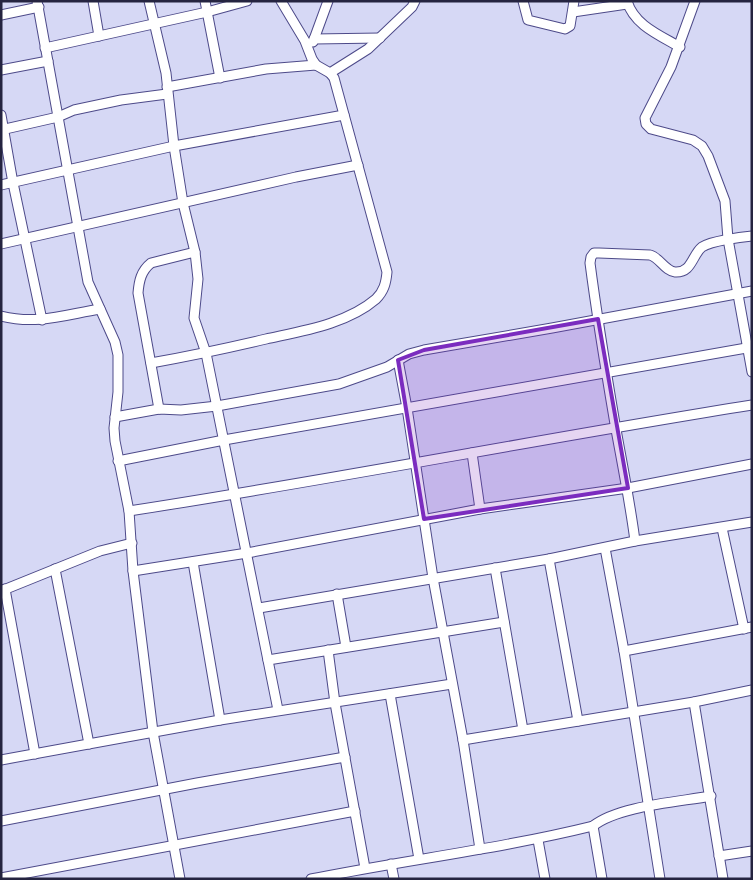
<svg xmlns="http://www.w3.org/2000/svg" width="753" height="880" viewBox="0 0 753 880" font-family="'Source Serif 4',serif">
	<rect width="100%" height="100%" fill="#d6d8f5"/>
	<g fill="none" stroke-linecap="round" stroke-linejoin="round">
		<!-- minor casing -->
		<g stroke="#4d4a89" stroke-width="11">
			<g id="minor">
				<path d="M37 1 88 282 115 342 118 355V392L114 428 115 441 129 511 133 571 153 732 180 879"/>
				<path d="M93 1 99 36"/>
				<path d="M149 1 166 73 174 146 183 203 195 252 198 279 194 318 206 353 278 710"/>
				<path d="M205 1 220 78"/>
				<path d="M523 1 528 20 565 29 570 26 574 1"/>
				<path d="M627 1C634 25 659 35 680 47"/>
				<path d="M695 1 671 67 645 118 646 124 651 129 693 140 702 146 708 156 725 201 728 239 752 372"/>
				<path d="M573 12 627 4"/>
				<path d="M1 15 39 7"/>
				<path d="M314 39 380 38"/>
				<path d="M313 42 328 1"/>
				<path d="M45 48 207 12 247 1"/>
				<path d="M1 70 48 61"/>
				<path d="M330 73 368 49 412 7 415 1"/>
				<path d="M167 87 266 69 316 65"/>
				<path d="M1 115 13 183 42 320"/>
				<path d="M1 130 58 117 74 110 121 100 167 94"/>
				<path d="M1 185 174 146 344 115"/>
				<path d="M1 244 296 177 358 165"/>
				<path d="M1 316C37 325 64 315 100 309"/>
				<path d="M398 360 407 408 433 578 463 740 480 849"/>
				<path d="M151 363C190 356 228 348 266 339 302 331 347 324 376 299 384 291 386 283 387 272L334 78 330 73 316 65 312 59 305 41 281 1"/>
				<path d="M159 409 138 293C139 281 141 271 151 263L195 252"/>
				<path d="M115 417 159 409 181 410 217 406 339 384 387 367 409 354 424 350 552 328 752 291"/>
				<path d="M472 453 480 509"/>
				<path d="M118 461 224 440 752 347"/>
				<path d="M129 511C337 479 544 438 752 405"/>
				<path d="M722 528 744 629"/>
				<path d="M635 541C630 502 622 463 615 424 606 371 597 317 590 263L591 257 594 253H599L650 255C659 257 665 271 675 272 692 273 692 255 702 247 711 241 741 237 752 236"/>
				<path d="M605 548 624 651 660 879"/>
				<path d="M549 559 578 721"/>
				<path d="M193 562 220 720"/>
				<path d="M495 568 523 730"/>
				<path d="M55 569 89 744"/>
				<path d="M133 571 247 553 480 509 628 488 752 464"/>
				<path d="M5 589 35 754"/>
				<path d="M1 591 100 551 132 543"/>
				<path d="M337 594 346 647"/>
				<path d="M259 608 549 559 635 541 752 522"/>
				<path d="M328 650 335 703 365 868"/>
				<path d="M624 651 752 627"/>
				<path d="M268 660 504 622"/>
				<path d="M390 694 419 859"/>
				<path d="M694 702 723 879"/>
				<path d="M463 740 694 702 752 690"/>
				<path d="M1 760 220 720 452 684"/>
				<path d="M1 821 197 783 345 757"/>
				<path d="M593 826 602 879"/>
				<path d="M538 840 545 879"/>
				<path d="M719 856 752 851"/>
				<path d="M391 864 394 879"/>
				<path d="M1 878 355 811"/>
				<path d="M311 879C405 860 500 849 593 826 618 806 678 802 711 796"/>
			</g>
		</g>
		<!-- minor -->
		<use href="#minor" stroke="#fff" stroke-width="9"/>
	</g>
	<!-- marked area -->
	<path fill="#7b2cbf" fill-opacity="0.2" stroke="#7b2cbf" stroke-width="4" stroke-linejoin="round" d="M598 319 628 488 424 519 398 360 424 350Z"/>
	<!-- border -->
	<rect width="753" height="880" fill="none" stroke="#252440" stroke-width="5"/>
</svg>
